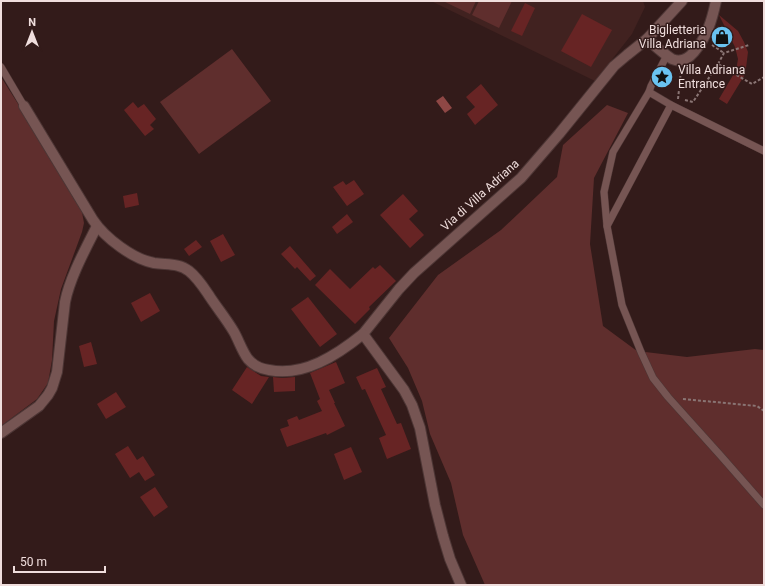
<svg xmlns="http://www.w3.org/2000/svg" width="765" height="586" viewBox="0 0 765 586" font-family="Roboto,sans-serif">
	<rect width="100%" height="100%" fill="#331b1a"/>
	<!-- built -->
	<path fill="#412220" d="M431 1H643L645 7 632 34 595 81Z"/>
	<!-- green -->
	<g fill="#5f2e2d">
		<path d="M443 1H476L470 14Z"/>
		<path d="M479 1H512L499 28 472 15Z"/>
		<path d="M232 49 271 101 199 154 160 102Z"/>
		<path d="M1 77 20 107 82 212 84 223 82 232 61 289 54 321 52 360 48 383 37 399 1 426Z"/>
		<path d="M607 105 628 113 594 178 590 244 603 326 637 351 687 357 755 349 764 350V585H485L463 535 451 483 430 434 422 401 408 368 389 338 438 275 501 230 557 177 563 145Z"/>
	</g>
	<!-- water -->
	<path fill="#8e4745" d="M443 96 452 108 445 113 436 101Z"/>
	<!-- building -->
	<g fill="#672424">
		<path d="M525 3 535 8 522 36 511 31Z"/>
		<path d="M582 14 612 30 591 67 561 51Z"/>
		<path d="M719 15 738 31 744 42 748 52 746 68 744 76 727 104 719 99 736 70 737 65 738 59 735 47Z"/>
		<path d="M481 84 498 105 475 125 467 114 475 107 466 97Z"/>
		<path d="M133 102 138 108 144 104 156 119 150 125 154 129 145 136 124 110Z"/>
		<path d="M354 180 364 194 347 206 333 187 343 181 346 185Z"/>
		<path d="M137 193 139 205 125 208 123 196Z"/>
		<path d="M403 194 418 211 409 219 424 235 410 248 380 215Z"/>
		<path d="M347 214 353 222 337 234 332 227Z"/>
		<path d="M223 234 235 255 221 262 210 241Z"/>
		<path d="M196 240 202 247 189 256 184 249Z"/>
		<path d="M290 246 316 276 310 281 297 267 295 269 281 254Z"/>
		<path d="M380 265 396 281 369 307 370 309 355 324 315 285 330 269 350 289 373 267 375 269Z"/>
		<path d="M150 293 160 311 141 322 131 303Z"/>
		<path d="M308 297 337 334 320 347 291 309Z"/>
		<path d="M91 342 97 364 84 367 79 346Z"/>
		<path d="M336 362 345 383 329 390 335 403H334L345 426 327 435 326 433 287 447 280 429 289 426 287 420 297 416 299 420 322 411 317 401 320 399 310 373Z"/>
		<path d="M247 367 261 376 269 377 252 404 232 390Z"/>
		<path d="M377 368 386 387 381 389 397 424 401 423 411 449 387 459 379 438 386 435 365 389 362 390 356 377Z"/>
		<path d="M273 377 282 378 295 377V391L274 392Z"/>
		<path d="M116 392 126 407 106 419 97 404Z"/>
		<path d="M128 446 137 460 143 456 155 475 145 481 139 472 130 478 115 454Z"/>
		<path d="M351 447 362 472 344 480 334 454Z"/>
		<path d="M155 487 168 507 154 517 140 497Z"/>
	</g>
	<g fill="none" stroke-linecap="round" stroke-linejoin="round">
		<!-- service casing -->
		<g stroke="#4d3635" stroke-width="8">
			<g id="service">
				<path d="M1 67 24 106"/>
				<path d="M649 92 651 86 667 55"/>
				<path d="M671 105 607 226 622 305 641 352 653 378 668 397 721 456 764 505"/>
				<path d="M607 226 604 192 613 152 649 92 671 105 764 151"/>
			</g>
		</g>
		<!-- minor casing -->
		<g stroke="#4d3635" stroke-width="12">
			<g id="minor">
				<path d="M647 39C654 45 665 55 672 59 681 63 688 59 694 52 707 37 712 20 716 1"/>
				<path d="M24 106 93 220C105 238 133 259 154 263 167 265 179 263 189 271 198 278 204 288 210 297 218 309 227 320 234 332 239 341 242 351 248 359 254 366 261 369 269 370 304 377 337 355 363 334L399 289 414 273 521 178 559 134 614 66 627 55 647 39 682 1"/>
				<path d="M363 334 404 390 412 405 420 428 435 505 443 536 450 559 461 585"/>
				<path d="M1 433 39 406 48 395 52 388 57 372 65 302C70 277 86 248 97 226"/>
			</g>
		</g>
		<!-- path -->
		<g stroke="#8a7574" stroke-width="2" stroke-dasharray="3 2" stroke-linecap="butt">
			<path d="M712 45 724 53"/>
			<path d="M718 64 724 53 749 45"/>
			<path d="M678 99 681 71"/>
			<path d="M685 100 693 102 718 64 752 84 764 77"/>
			<path d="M683 399 757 406 764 411"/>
		</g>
		<!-- service -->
		<use href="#service" stroke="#765553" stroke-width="7"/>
		<!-- minor -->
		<use href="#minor" stroke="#765553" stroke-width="10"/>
	</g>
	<!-- icons -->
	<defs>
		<g id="shop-disc" transform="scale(1.15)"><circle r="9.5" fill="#6ac3f1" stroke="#331b1a"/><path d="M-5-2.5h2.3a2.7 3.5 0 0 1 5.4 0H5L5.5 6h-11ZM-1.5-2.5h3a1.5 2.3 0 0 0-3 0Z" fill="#111"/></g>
		<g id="sight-disc" transform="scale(1.15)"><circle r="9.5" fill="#6ac3f1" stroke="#331b1a"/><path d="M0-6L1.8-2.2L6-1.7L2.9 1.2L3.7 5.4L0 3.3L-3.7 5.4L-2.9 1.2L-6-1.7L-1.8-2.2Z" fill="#111"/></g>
	</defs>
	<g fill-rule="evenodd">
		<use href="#shop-disc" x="722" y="37"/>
		<use href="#sight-disc" x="662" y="77"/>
	</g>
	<g text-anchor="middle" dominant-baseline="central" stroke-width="3" stroke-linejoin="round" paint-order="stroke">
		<!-- poi labels -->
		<g font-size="12" fill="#f0dedd" stroke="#331b1a" text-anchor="end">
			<text x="706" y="30">Biglietteria<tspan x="706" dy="14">Villa Adriana</tspan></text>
			<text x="678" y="70" text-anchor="start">Villa Adriana<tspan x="678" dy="14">Entrance</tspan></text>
		</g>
		<!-- street labels -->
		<g font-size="12" fill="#f0dedd" stroke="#331b1a">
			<text transform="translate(480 195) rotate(-42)">Via di Villa Adriana</text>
		</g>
	</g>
	<!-- border -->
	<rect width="765" height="586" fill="none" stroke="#f0dedd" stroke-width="4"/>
	<!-- north arrow -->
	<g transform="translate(32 32)" stroke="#331b1a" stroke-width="3" paint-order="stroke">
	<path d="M0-3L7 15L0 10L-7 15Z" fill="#f0dedd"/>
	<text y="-6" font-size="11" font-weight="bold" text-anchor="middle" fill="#f0dedd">N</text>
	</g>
	<!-- scale -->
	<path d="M14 566v6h91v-6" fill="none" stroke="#f0dedd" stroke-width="2"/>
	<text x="20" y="566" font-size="12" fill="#f0dedd" stroke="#331b1a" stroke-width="3" paint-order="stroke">50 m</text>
</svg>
